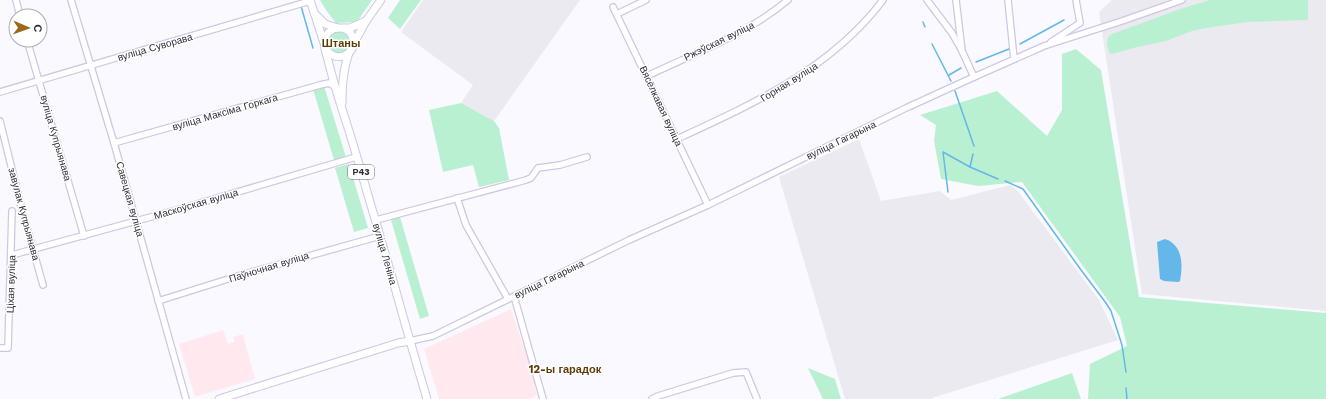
<svg xmlns="http://www.w3.org/2000/svg" width="1326" height="399" viewBox="0 0 1326 399" font-family="'Work Sans',sans-serif">
	<rect width="100%" height="100%" fill="#faf9ff"/>
	<!-- built -->
	<g fill="#ebeaf1">
		<path d="M423 0H580L494 121 461 103 473 85 401 32Z"/>
		<path d="M1112 0H1326V311L1142 294 1099 12Z"/>
		<path d="M859 139 881 201 940 191 951 200 1010 185 1017 190 1099 300 1118 340 929 399H845L779 177Z"/>
	</g>
	<!-- education -->
	<g fill="#ffe9ee">
		<path d="M511 309 536 383 534 384 537 396 529 399H439L424 349Z"/>
		<path d="M223 330 228 344 235 342 233 337 243 334 255 379 195 397 179 344Z"/>
	</g>
	<!-- green -->
	<g fill="#baf0d2">
		<path d="M320 0H372L357 22 336 23 326 10Z"/>
		<path d="M400 0H421L400 29 388 18Z"/>
		<path d="M1210 0H1308V19L1307 20 1247 22 1206 28 1192 31 1166 41 1137 47 1112 54 1109 53 1107 44 1108 37 1112 34 1153 19 1180 9Z"/>
		<circle cx="339" cy="43" r="11"/>
		<path d="M1076 49 1101 70 1139 297 1326 313V399H1088L1090 364 1127 346 1120 317 1022 182 978 186 941 179 934 141 936 125 920 115 997 91 1047 136 1062 110V54Z"/>
		<path d="M324 86 346 157 334 160 313 89Z"/>
		<path d="M461 103 494 121 499 128 509 180 479 187 473 165 443 172 429 110Z"/>
		<path d="M349 164 368 228 354 232 335 168Z"/>
		<path d="M400 217 429 316 420 319 391 220Z"/>
		<path d="M808 368 835 379 841 399H823Z"/>
		<path d="M1072 373 1081 399H998Z"/>
	</g>
	<!-- water -->
	<path fill="#63b7e9" d="M1165 239C1183 245 1183 265 1180 281L1178 282 1164 281 1160 279 1157 242Z"/>
	<g fill="none" stroke-linecap="round" stroke-linejoin="round">
		<!-- stream -->
		<g stroke="#63b7e9" stroke-width="1.5">
			<path d="M301 6 313 48"/>
			<path d="M923 22 925 27"/>
			<path d="M932 44 951 81"/>
			<path d="M1020 44 1064 20"/>
			<path d="M976 62 1009 49"/>
			<path d="M949 75 961 68"/>
			<path d="M955 91 974 146"/>
			<path d="M970 167 998 179"/>
			<path d="M1005 181 1023 189 1028 196 1081 270 1106 303 1111 311 1122 345 1126 372"/>
			<path d="M948 192 943 152 970 167 973 154"/>
			<path d="M1126 388 1127 399"/>
		</g>
		<!-- minor casing -->
		<g stroke="#cdc7e6" stroke-width="8">
			<g id="minor">
				<path d="M16 0 20 16"/>
				<path d="M71 0 114 143 186 399"/>
				<path d="M927 0 952 33 961 49"/>
				<path d="M956 0 962 51 974 77"/>
				<path d="M1008 0 1014 59"/>
				<path d="M613 7 708 205"/>
				<path d="M617 14 646 0"/>
				<path d="M27 40 84 236"/>
				<path d="M1051 42 1080 23 1076 0"/>
				<path d="M647 76C695 53 746 35 788 0"/>
				<path d="M0 92 310 1"/>
				<path d="M0 121 22 210 43 285"/>
				<path d="M677 139C753 104 831 69 883 0"/>
				<path d="M114 143 320 85 329 83 336 87"/>
				<path d="M457 198 466 225 508 299"/>
				<path d="M376 220 526 180 531 178 538 168 560 165 587 157"/>
				<path d="M12 255 180 209 356 157"/>
				<path d="M514 296 543 399"/>
				<path d="M158 301 241 275 380 236"/>
				<path d="M410 341 433 336 629 240 708 205 906 108 974 77 1044 46 1122 21 1182 0"/>
				<path d="M0 348H8L12 211"/>
				<path d="M652 399 658 396 733 373 746 372 757 399"/>
			</g>
		</g>
		<!-- major casing -->
		<g stroke="#cdc7e6" stroke-width="9">
			<g id="major">
				<path d="M310 0 324 43"/>
				<path d="M315 14 325 24 338 28"/>
				<path d="M343 28H350L366 21"/>
				<path d="M353 45 366 21 381 0"/>
				<path d="M325 47C334 66 360 54 352 36 347 24 328 26 325 39 323 46 326 53 328 60 332 77 337 93 342 109 354 145 364 182 375 219 393 279 409 339 427 399"/>
				<path d="M342 103C342 86 343 69 349 53"/>
				<path d="M219 399 398 343 410 341"/>
			</g>
		</g>
		<!-- minor -->
		<use href="#minor" stroke="#fff" stroke-width="5.5"/>
		<!-- major -->
		<use href="#major" stroke="#fff" stroke-width="7"/>
	</g>
	<g text-anchor="middle" dominant-baseline="central" stroke-width="3" stroke-linejoin="round" paint-order="stroke">
		<!-- shield labels -->
		<rect fill="#fff" stroke="#6d6b74" stroke-width="1" x="348" y="165" width="26" height="14" rx="3"/>
		<g font-size="9" font-weight="bold" fill="#2f2c38">
			<text x="361" y="172">Р43</text>
		</g>
		<!-- street labels -->
		<g font-size="10" fill="#2f2c38" stroke="#fff">
			<text transform="translate(719 41) rotate(-26)">Ржэўская вуліца</text>
			<text transform="translate(155 47) rotate(-16)">вуліца Суворава</text>
			<text transform="translate(789 82) rotate(-32)">Горная вуліца</text>
			<text transform="translate(661 106) rotate(65)">Вясёлкавая вуліца</text>
			<text transform="translate(225 112) rotate(-16)">вуліца Максіма Горкага</text>
			<text transform="translate(56 138) rotate(74)">вуліца Купрыянава</text>
			<text transform="translate(841 140) rotate(-26)">вуліца Гагарына</text>
			<text transform="translate(130 199) rotate(74)">Савецкая вуліца</text>
			<text transform="translate(196 204) rotate(-16)">Маскоўская вуліца</text>
			<text transform="translate(24 214) rotate(75)">завулак Купрыянава</text>
			<text transform="translate(385 254) rotate(74)">вуліца Леніна</text>
			<text transform="translate(269 267) rotate(-17)">Паўночная вуліца</text>
			<text transform="translate(549 279) rotate(-26)">вуліца Гагарына</text>
			<text transform="translate(11 284) rotate(-88)">Ціхая вуліца</text>
		</g>
		<!-- neighbourhood labels -->
		<g font-size="11" font-weight="bold" fill="#5e3c05" stroke="#fff">
			<text x="341" y="43">Штаны</text>
			<text x="565" y="369">12-ы гарадок</text>
		</g>
	</g>
	<!-- north arrow -->
	<g transform="translate(28 28) rotate(92)"><circle r="19" fill="#ffffff" stroke="#acabaf"/>
	<path d="M0-3L7 15L0 10L-7 15Z" fill="#9a671c"/>
	<text y="-6" font-size="11" font-weight="bold" text-anchor="middle" fill="#2f2c38">С</text>
	</g>
</svg>
